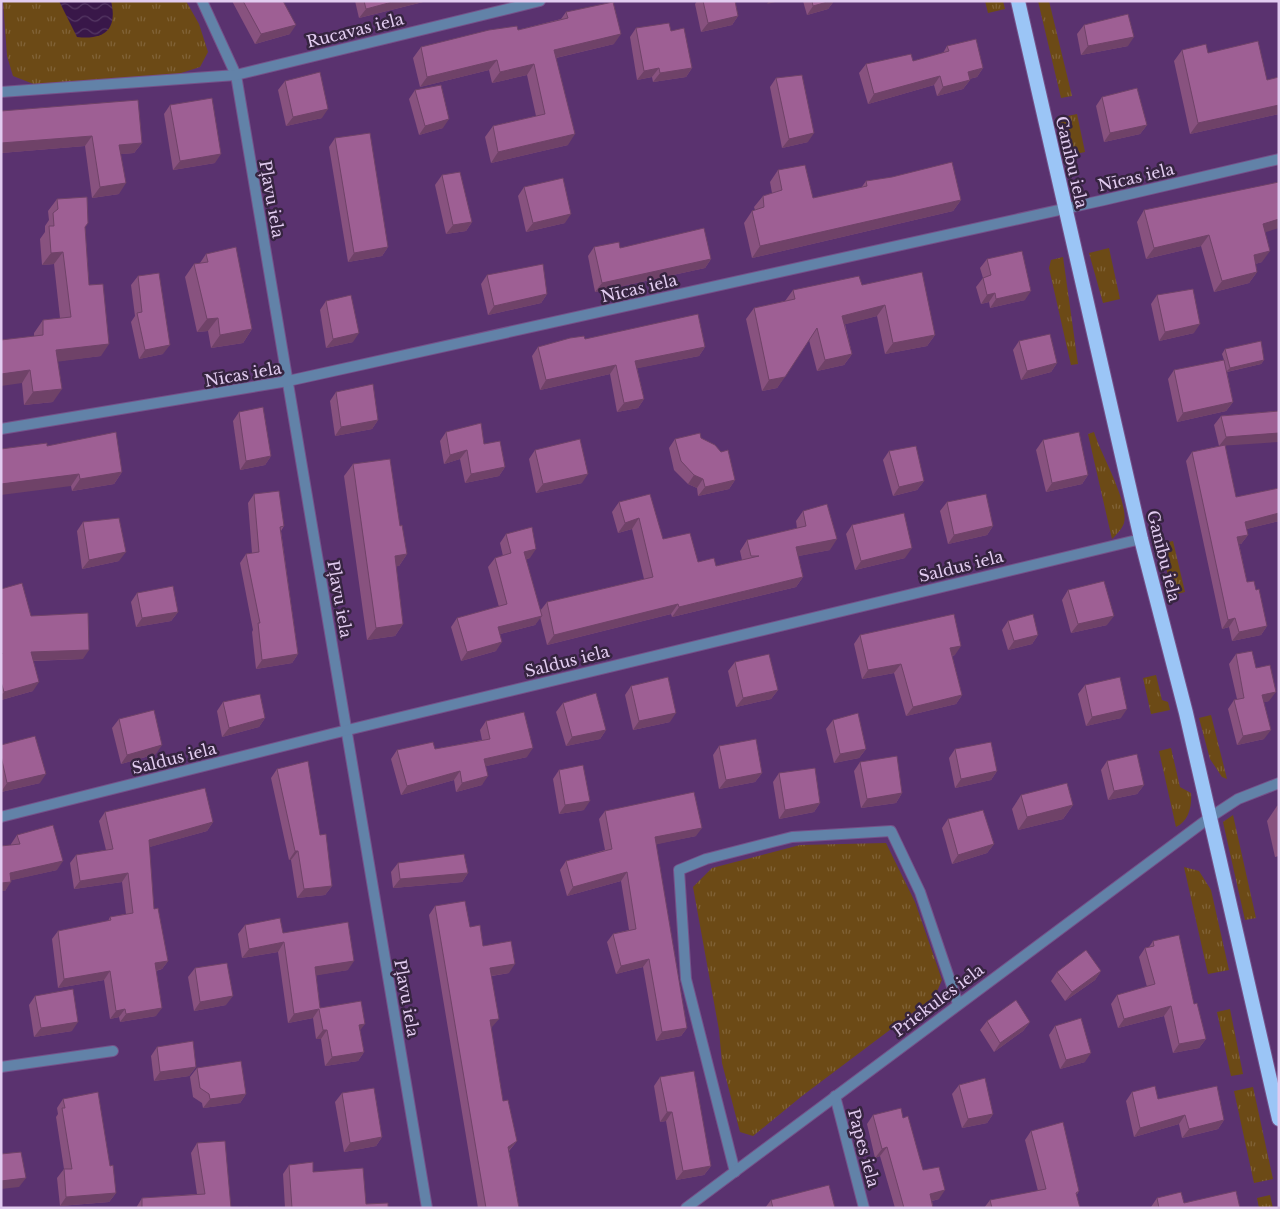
<svg xmlns="http://www.w3.org/2000/svg" width="1280" height="1209" viewBox="0 0 1280 1209" font-family="'Libre Baskerville',serif">
	<defs>
		<pattern id="grass-tufts" width="24" height="20" patternUnits="userSpaceOnUse" patternTransform="scale(1.25)"><rect width="24" height="20" fill="#6c4a16"/><path d="M3 7l-1-3M5 7V3M7 7l1-3M15 17l-1-3M17 17v-4M19 17l1-3" fill="none" stroke="#816338"/></pattern>
		<pattern id="water-waves" width="16" height="10" patternUnits="userSpaceOnUse" patternTransform="scale(1.25)"><rect width="16" height="10" fill="#391749"/><path d="M0 5q4-4 8 0t8 0" fill="none" stroke="#553864"/></pattern>
	</defs>
	<rect width="100%" height="100%" fill="#5a326f"/>
	<!-- grass -->
	<g fill="url(#grass-tufts)">
		<path d="M3 1H186L199 24 208 52 200 67 178 74 36 85 13 76 7 56Z"/>
		<path d="M985 1H1003L1005 9 988 13Z"/>
		<path d="M1038 1H1049L1072 96 1061 98Z"/>
		<path d="M1077 114 1085 152 1067 156 1058 118Z"/>
		<path d="M1109 248 1120 299 1103 303 1089 253Z"/>
		<path d="M1063 257 1078 364 1071 365 1049 268 1051 260Z"/>
		<path d="M1094 432C1101 455 1129 501 1124 523 1122 529 1116 535 1112 539L1088 434Z"/>
		<path d="M1173 541 1185 592 1173 595 1160 544Z"/>
		<path d="M1156 675 1162 700 1168 702 1170 710 1151 714 1143 678Z"/>
		<path d="M1211 715 1227 779 1222 777 1210 759 1199 718Z"/>
		<path d="M1171 748 1180 787 1191 793C1192 806 1189 821 1176 827L1159 751Z"/>
		<path d="M1233 815 1256 918 1245 920 1223 822Z"/>
		<path d="M886 843 915 902 942 980 935 996 802 1096 753 1136 740 1132 722 1063 719 1030 693 887 712 868 800 845Z"/>
		<path d="M1184 867 1199 871 1211 890 1229 970 1208 974Z"/>
		<path d="M1230 1009 1243 1074 1231 1076 1217 1012Z"/>
		<path d="M1253 1087 1273 1179 1254 1183 1234 1091Z"/>
		<path d="M1270 1195 1273 1208H1259L1257 1198Z"/>
	</g>
	<!-- water -->
	<path fill="url(#water-waves)" d="M59 1H111C118 30 104 40 77 37Z"/>
	<g fill="none" stroke-linecap="round" stroke-linejoin="round">
		<!-- minor casing -->
		<g stroke="#755189" stroke-width="12">
			<g id="minor">
				<path d="M202 1 236 75 427 1208"/>
				<path d="M1 92 236 75 540 1"/>
				<path d="M1 429 288 381 1104 200 1279 159"/>
				<path d="M1 817 331 734 1141 539"/>
				<path d="M1 1067 113 1051"/>
				<path d="M835 1096 864 1208"/>
				<path d="M735 1172 686 979 679 870 706 859 792 837 891 831 920 892 958 1004"/>
				<path d="M686 1208 1209 818 1238 799 1279 783"/>
			</g>
		</g>
		<!-- trunk casing -->
		<g stroke="#755189" stroke-width="16">
			<path id="trunk" d="M1018 1 1141 539 1186 713 1279 1119"/>
		</g>
		<!-- minor -->
		<use href="#minor" stroke="#6282a8" stroke-width="10"/>
		<!-- trunk -->
		<use href="#trunk" stroke="#9bc5f6" stroke-width="14"/>
	</g>
	<!-- wall -->
	<g fill="#88527f">
		<path d="M232 1H283L290 34 255 44Z"/>
		<path d="M355 1H427L359 18Z"/>
		<path d="M697 1H735L738 16 732 25 701 32 695 4Z"/>
		<path d="M803 1H834L828 9 807 15Z"/>
		<path d="M566 12 614 44 556 58 568 145 491 163 485 137 493 126 536 116 527 75 492 83 489 70 420 87 413 58 421 47 518 30 561 19Z"/>
		<path d="M1084 25 1128 46 1081 55 1077 34Z"/>
		<path d="M636 28 671 31 692 68 686 77 653 82 652 77 637 80 630 37Z"/>
		<path d="M947 46 983 68 977 77 969 79 970 80 963 89 937 96 934 85 868 104 859 73 866 64 913 61 943 53Z"/>
		<path d="M1182 50 1208 53 1267 80 1279 77V114L1190 134 1174 61Z"/>
		<path d="M776 78 808 142 782 148 770 87Z"/>
		<path d="M285 81 322 118 286 126 278 90Z"/>
		<path d="M415 90 443 128 419 135 409 99Z"/>
		<path d="M1102 97 1147 125 1140 134 1104 142 1096 106Z"/>
		<path d="M170 105 215 163 173 170 164 114Z"/>
		<path d="M1 111 142 143 134 153 121 154 119 194 92 198 85 146 1 153Z"/>
		<path d="M335 138 388 247 382 256 348 262 329 147Z"/>
		<path d="M778 170 813 198 861 188 866 181 961 200 953 211 752 258 744 223 752 211 755 210 754 207 763 196 772 193 770 182Z"/>
		<path d="M442 175 472 222 466 231 446 234 435 185Z"/>
		<path d="M524 187 565 223 526 232 518 196Z"/>
		<path d="M57 199 85 228 89 285 101 356 58 361 53 402 24 405 22 383 34 336V333L43 320 60 318 54 264 42 265 40 239 45 232V226L49 220 48 211Z"/>
		<path d="M1144 210 1265 232 1262 262 1255 264 1257 272 1249 283 1214 292 1201 246 1146 259 1137 222Z"/>
		<path d="M594 247 620 248 711 259 705 268 595 292 588 256Z"/>
		<path d="M206 254 252 329 243 343 211 348 208 331 197 332 185 277 194 264 200 263Z"/>
		<path d="M987 259 1025 300 990 308 989 302 981 304 976 287 983 278 980 268Z"/>
		<path d="M487 275 547 294 541 303 488 315 481 284Z"/>
		<path d="M138 276 163 354 139 359 131 322 135 316 131 285Z"/>
		<path d="M862 285 935 335 927 346 885 354 877 316 845 324 852 354 844 365 817 371 809 340 777 388 762 391 746 319 754 308 785 301 793 290Z"/>
		<path d="M1157 295 1194 333 1159 341 1151 304Z"/>
		<path d="M326 301 353 342 326 348 320 310Z"/>
		<path d="M585 339 705 347 699 356 637 368 644 399 638 408 617 412 610 374 540 390 532 356 538 347Z"/>
		<path d="M1019 341 1057 363 1051 372 1021 380 1013 350Z"/>
		<path d="M1225 349 1264 360 1261 364 1227 372 1233 402 1226 411 1177 422 1168 379 1174 370 1224 360 1222 354Z"/>
		<path d="M336 392 378 420 372 429 335 436 330 401Z"/>
		<path d="M1279 411 1225 446 1236 497 1279 488V521L1246 529 1248 535 1241 544H1239L1247 582 1256 590 1267 626 1261 635 1232 641 1229 627 1222 629 1186 461 1192 452 1219 446 1214 425 1221 416Z"/>
		<path d="M239 412 271 456 265 465 240 470 233 421Z"/>
		<path d="M446 432 484 444 505 467 499 476 465 483 460 459 444 464 440 441Z"/>
		<path d="M701 438 735 480 729 489 698 496 697 488 688 484 674 470 669 448 675 439Z"/>
		<path d="M1043 440 1088 475 1082 484 1046 492 1036 450Z"/>
		<path d="M47 446 122 472 114 484 72 491 71 486Z"/>
		<path d="M535 450 582 483 536 493 529 459Z"/>
		<path d="M889 451 924 481 917 490 893 496 883 460Z"/>
		<path d="M353 464 400 526 407 554 399 566H396L403 624 395 636 367 640 344 476Z"/>
		<path d="M254 494 284 526 281 531 298 654 292 663 256 669 252 632 253 630 240 563 246 554 252 553 248 503Z"/>
		<path d="M619 502 663 539 698 562 716 566 742 560 740 551 747 540 797 528 796 521 803 511 830 550 798 556 803 577 796 587 672 617 671 614 547 645 540 617 535 625 500 634 496 651 461 661 451 627 457 618 499 607 488 567 495 558 503 556 500 543 506 534 530 558 526 559 540 611 547 602 644 579 632 529 618 533 612 512Z"/>
		<path d="M947 502 993 526 987 535 948 544 940 511Z"/>
		<path d="M83 522 119 561 82 569 77 531Z"/>
		<path d="M852 525 905 558 855 570 846 534Z"/>
		<path d="M1 589 31 616 83 659 33 661V691L1 700Z"/>
		<path d="M1068 590 1107 625 1071 633 1062 600Z"/>
		<path d="M137 593 178 612 171 621 136 627 131 602Z"/>
		<path d="M1008 621 1038 635 1032 644 1008 650 1002 630Z"/>
		<path d="M860 635 955 655 952 656 962 695 956 704 906 716 894 673 862 679 854 644Z"/>
		<path d="M1236 654 1256 668 1269 701 1264 702V739L1237 745 1228 709 1234 700 1237 699 1229 664Z"/>
		<path d="M735 662 778 690 771 699 736 707 728 671Z"/>
		<path d="M1085 685 1121 718 1086 726 1078 694Z"/>
		<path d="M631 686 670 722 633 730 625 695Z"/>
		<path d="M223 702 265 718 259 727 222 737 217 711Z"/>
		<path d="M563 703 606 730 600 739 566 746 556 712Z"/>
		<path d="M119 719 156 754 121 764 112 728Z"/>
		<path d="M833 720 866 749 859 758 834 763 826 729Z"/>
		<path d="M486 721 527 757 486 766 482 785 456 792 454 780 401 795 391 759 397 750 435 749 482 740 480 730Z"/>
		<path d="M1 745 40 783 1 792Z"/>
		<path d="M719 746 762 773 755 782 719 789 713 755Z"/>
		<path d="M955 749 997 771 991 780 955 788 949 758Z"/>
		<path d="M1107 761 1144 785 1137 794 1108 800 1101 770Z"/>
		<path d="M860 762 902 793 896 803 861 808 854 771Z"/>
		<path d="M277 769 320 835 332 886 325 895 297 898 291 860H289L271 778Z"/>
		<path d="M559 770 584 810 559 814 553 779Z"/>
		<path d="M779 773 820 803 814 812 779 819 773 782Z"/>
		<path d="M1021 795 1073 805 1063 819 1018 830 1012 809Z"/>
		<path d="M1277 806H1279V856L1275 857 1267 821Z"/>
		<path d="M605 811 696 836 656 844 687 1028 681 1036 656 1041 643 967 616 974 607 942 613 934 629 930 621 881 567 896 560 870 566 861 605 850 599 819Z"/>
		<path d="M105 812 213 822 207 831 149 847 154 909 168 961 162 969 156 971V1016L120 1022 119 1017 110 1019 104 980 58 988 52 939 58 931 108 921 110 917 126 914 122 882 74 889 70 863 76 855 106 850 99 821Z"/>
		<path d="M948 819 994 844 987 853 952 864 942 828Z"/>
		<path d="M17 835 57 870 11 880 5 891H1V846L11 845V844Z"/>
		<path d="M398 863 468 873 462 882 393 888 391 872Z"/>
		<path d="M435 906 470 927 483 946 509 973 492 976V1027L491 1028 503 1101 517 1141 509 1151 519 1208H478L429 915Z"/>
		<path d="M245 925 283 933 348 970 316 975 320 1008 360 1031 364 1052 358 1061 325 1066 321 1039H316L313 1018 288 1023 278 952 242 958 238 934Z"/>
		<path d="M1153 941 1194 1004 1206 1039 1199 1048 1173 1053 1164 1016 1118 1028 1111 1004 1117 995 1147 987 1139 957 1145 948 1149 947Z"/>
		<path d="M195 968 226 1005 194 1011 188 977Z"/>
		<path d="M1101 971 1095 980 1065 1001 1051 981 1057 972Z"/>
		<path d="M35 996 72 1031 34 1037 29 1005Z"/>
		<path d="M987 1021 1030 1022 1023 1031 994 1052 980 1030Z"/>
		<path d="M1055 1026 1085 1062 1060 1069 1049 1035Z"/>
		<path d="M157 1047 196 1067 189 1076 154 1081 151 1056Z"/>
		<path d="M197 1068 246 1094 240 1103 203 1108 202 1103 193 1097 190 1077Z"/>
		<path d="M660 1077 711 1166 704 1175 676 1180 666 1121 660 1122 654 1086Z"/>
		<path d="M959 1085 993 1114 987 1123 962 1128 952 1094Z"/>
		<path d="M1132 1092 1158 1099 1224 1120 1218 1129 1182 1138 1179 1124 1134 1137 1126 1101Z"/>
		<path d="M342 1093 382 1137 376 1146 344 1152 335 1102Z"/>
		<path d="M63 1099 110 1166 116 1193 109 1202 60 1206 57 1178 64 1169 56 1117 58 1114 57 1108Z"/>
		<path d="M873 1115 903 1118 923 1170 939 1199 932 1201 933 1208H895L880 1156 875 1158 867 1124Z"/>
		<path d="M1031 1131 1079 1191 1076 1196 1080 1208H984L990 1200 1038 1191 1025 1140Z"/>
		<path d="M197 1143 231 1208H248H136L142 1198 197 1194 191 1153Z"/>
		<path d="M289 1165 366 1204 388 1208H285L283 1174Z"/>
		<path d="M1157 1198 1184 1203 1240 1208H1151V1207Z"/>
		<path d="M771 1200 835 1208H765Z"/>
	</g>
	<!-- shaded-wall -->
	<g fill="#6f4268">
		<path d="M396 1H427L359 18 366 9Z"/>
		<path d="M769 1H780L767 4Z"/>
		<path d="M831 1H834L828 9 807 15 813 6Z"/>
		<path d="M738 16 732 25 701 32 708 23Z"/>
		<path d="M296 25 290 34 255 44 261 34Z"/>
		<path d="M621 34 614 44 547 60 554 50Z"/>
		<path d="M1134 37 1128 46 1081 55 1088 46Z"/>
		<path d="M497 60 489 70 420 87 427 77Z"/>
		<path d="M534 64 527 75 492 83 500 72Z"/>
		<path d="M659 68 652 77 637 80 644 71Z"/>
		<path d="M692 68 686 77 653 82 660 73Z"/>
		<path d="M983 68 977 77 961 81 968 72Z"/>
		<path d="M940 76 934 85 868 104 874 94Z"/>
		<path d="M970 80 963 89 937 96 943 87Z"/>
		<path d="M1279 105V114L1190 134 1198 123Z"/>
		<path d="M328 109 322 118 286 126 293 117Z"/>
		<path d="M449 119 443 128 419 135 425 126Z"/>
		<path d="M1147 125 1140 134 1104 142 1110 133Z"/>
		<path d="M814 133 808 142 782 148 789 139Z"/>
		<path d="M575 134 568 145 491 163 498 152Z"/>
		<path d="M92 136 85 146 1 153V143Z"/>
		<path d="M142 143 134 153 111 155 119 145Z"/>
		<path d="M221 154 215 163 173 170 180 161Z"/>
		<path d="M126 183 119 194 92 198 100 187Z"/>
		<path d="M961 200 953 211 752 258 760 246Z"/>
		<path d="M571 214 565 223 526 232 533 223Z"/>
		<path d="M1279 219V228L1256 235 1263 224Z"/>
		<path d="M472 222 466 231 446 234 453 225Z"/>
		<path d="M1209 235 1201 246 1146 259 1154 248Z"/>
		<path d="M388 247 382 256 348 262 354 253Z"/>
		<path d="M1270 251 1262 262 1246 267 1254 255Z"/>
		<path d="M63 252 54 264 42 265 51 253Z"/>
		<path d="M711 259 705 268 595 292 602 283Z"/>
		<path d="M1257 272 1249 283 1214 292 1222 281Z"/>
		<path d="M1031 291 1025 300 990 308 996 299Z"/>
		<path d="M995 293 989 302 981 304 987 295Z"/>
		<path d="M547 294 541 303 488 315 494 306Z"/>
		<path d="M885 305 877 316 835 327 842 316Z"/>
		<path d="M218 318 208 331 197 332 207 319Z"/>
		<path d="M1200 324 1194 333 1159 341 1165 332Z"/>
		<path d="M252 329 243 343 211 348 220 335Z"/>
		<path d="M359 333 353 342 326 348 333 339Z"/>
		<path d="M935 335 927 346 885 354 893 343Z"/>
		<path d="M109 344 101 356 48 363 56 350Z"/>
		<path d="M170 345 163 354 139 359 145 350Z"/>
		<path d="M705 347 699 356 629 370 635 361Z"/>
		<path d="M852 354 844 365 817 371 825 360Z"/>
		<path d="M1264 360 1261 364 1226 372 1230 368Z"/>
		<path d="M1057 363 1051 372 1021 380 1027 371Z"/>
		<path d="M616 365 610 374 540 390 546 380Z"/>
		<path d="M30 370 22 383 1 386V374Z"/>
		<path d="M785 377 777 388 762 391 769 380Z"/>
		<path d="M62 389 53 402 24 405 33 392Z"/>
		<path d="M644 399 638 408 617 412 624 403Z"/>
		<path d="M1233 402 1226 411 1177 422 1183 413Z"/>
		<path d="M378 420 372 429 335 436 341 427Z"/>
		<path d="M1279 433V442L1219 446 1226 437Z"/>
		<path d="M467 450 460 459 444 464 450 455Z"/>
		<path d="M271 456 265 465 240 470 246 461Z"/>
		<path d="M505 467 499 476 465 483 471 474Z"/>
		<path d="M122 472 114 484 72 491 80 479Z"/>
		<path d="M79 474 71 486 1 495V484Z"/>
		<path d="M588 474 582 483 536 493 543 484Z"/>
		<path d="M694 475 703 479 697 488 688 484Z"/>
		<path d="M1088 475 1082 484 1046 492 1052 483Z"/>
		<path d="M735 480 729 489 698 496 705 487Z"/>
		<path d="M924 481 917 490 893 496 899 487Z"/>
		<path d="M1279 513V521L1239 531 1245 522Z"/>
		<path d="M639 518 632 529 618 533 625 523Z"/>
		<path d="M993 526 987 535 948 544 954 535Z"/>
		<path d="M1248 535 1241 544 1231 546 1237 537Z"/>
		<path d="M837 539 830 550 789 558 796 547Z"/>
		<path d="M912 548 905 558 855 570 861 561Z"/>
		<path d="M536 549 530 558 518 561 524 552Z"/>
		<path d="M126 552 119 561 82 569 89 560Z"/>
		<path d="M407 554 399 566 386 568 395 556Z"/>
		<path d="M803 577 796 587 672 617 679 607Z"/>
		<path d="M678 604 671 614 547 645 554 635Z"/>
		<path d="M178 612 171 621 136 627 142 618Z"/>
		<path d="M542 616 535 625 492 636 498 627Z"/>
		<path d="M1114 616 1107 625 1071 633 1078 624Z"/>
		<path d="M1235 618 1229 627 1222 629 1228 620Z"/>
		<path d="M403 624 395 636 367 640 376 628Z"/>
		<path d="M1267 626 1261 635 1232 641 1239 632Z"/>
		<path d="M1038 635 1032 644 1008 650 1014 641Z"/>
		<path d="M502 642 496 651 461 661 467 652Z"/>
		<path d="M961 646 955 655 943 657 950 648Z"/>
		<path d="M89 650 83 659 24 661 31 652Z"/>
		<path d="M298 654 292 663 256 669 262 660Z"/>
		<path d="M901 664 894 673 862 679 868 670Z"/>
		<path d="M39 682 33 691 1 700V695L4 692Z"/>
		<path d="M778 690 771 699 736 707 743 698Z"/>
		<path d="M1276 692 1269 701 1256 704 1262 695Z"/>
		<path d="M962 695 956 704 906 716 913 707Z"/>
		<path d="M1127 709 1121 718 1086 726 1092 717Z"/>
		<path d="M676 713 670 722 633 730 639 721Z"/>
		<path d="M265 718 259 727 222 737 229 728Z"/>
		<path d="M606 730 600 739 566 746 572 737Z"/>
		<path d="M1271 730 1264 739 1237 745 1243 736Z"/>
		<path d="M162 745 156 754 121 764 127 755Z"/>
		<path d="M533 748 527 757 478 768 484 759Z"/>
		<path d="M866 749 859 758 834 763 840 754Z"/>
		<path d="M460 771 454 780 401 795 407 786Z"/>
		<path d="M997 771 991 780 955 788 961 779Z"/>
		<path d="M762 773 755 782 719 789 726 780Z"/>
		<path d="M46 774 40 783 1 792 7 783Z"/>
		<path d="M488 776 482 785 456 792 462 783Z"/>
		<path d="M1144 785 1137 794 1108 800 1114 791Z"/>
		<path d="M902 793 896 803 861 808 867 799Z"/>
		<path d="M590 801 584 810 559 814 565 805Z"/>
		<path d="M820 803 814 812 779 819 785 810Z"/>
		<path d="M1073 805 1063 819 1018 830 1027 817Z"/>
		<path d="M213 822 207 831 143 849 149 840Z"/>
		<path d="M702 828 696 836 649 846 655 837Z"/>
		<path d="M994 844 987 853 952 864 958 855Z"/>
		<path d="M295 851H298L291 860H289Z"/>
		<path d="M63 861 57 870 4 882 10 873Z"/>
		<path d="M627 872 621 881 567 896 573 887Z"/>
		<path d="M128 873 122 882 74 889 80 881Z"/>
		<path d="M468 873 462 882 393 888 400 879Z"/>
		<path d="M11 882 5 891H1V883Z"/>
		<path d="M332 886 325 895 297 898 304 889Z"/>
		<path d="M284 942 278 952 242 958 249 949Z"/>
		<path d="M649 959 643 967 616 974 621 966Z"/>
		<path d="M168 961 162 969 149 972 155 963Z"/>
		<path d="M354 961 348 970 308 977 315 967Z"/>
		<path d="M515 964 509 973 484 977 490 968Z"/>
		<path d="M110 971 104 980 58 988 64 979Z"/>
		<path d="M1101 971 1095 980 1065 1001 1072 992Z"/>
		<path d="M233 996 226 1005 194 1011 200 1002Z"/>
		<path d="M1171 1006 1164 1016 1118 1028 1124 1019Z"/>
		<path d="M162 1008 156 1016 120 1022 126 1014Z"/>
		<path d="M125 1009 119 1017 110 1019 116 1011Z"/>
		<path d="M319 1009 313 1018 288 1023 294 1014Z"/>
		<path d="M499 1019 492 1027 483 1029 490 1020Z"/>
		<path d="M78 1022 72 1031 34 1037 41 1028Z"/>
		<path d="M1030 1022 1023 1031 994 1052 1000 1043Z"/>
		<path d="M365 1024 358 1033 359 1025Z"/>
		<path d="M687 1028 681 1036 656 1041 662 1032Z"/>
		<path d="M323 1030H327L321 1039H316Z"/>
		<path d="M1206 1039 1199 1048 1173 1053 1179 1044Z"/>
		<path d="M364 1052 358 1061 325 1066 332 1057Z"/>
		<path d="M1091 1053 1085 1062 1060 1069 1066 1060Z"/>
		<path d="M196 1067 189 1076 154 1081 160 1072Z"/>
		<path d="M246 1094 240 1103 203 1108 210 1099Z"/>
		<path d="M667 1112H672L666 1121 660 1122Z"/>
		<path d="M993 1114 987 1123 962 1128 968 1119Z"/>
		<path d="M1185 1115 1179 1124 1134 1137 1140 1128Z"/>
		<path d="M1224 1120 1218 1129 1182 1138 1189 1129Z"/>
		<path d="M382 1137 376 1146 344 1152 350 1143Z"/>
		<path d="M517 1141 510 1149 502 1156 508 1147Z"/>
		<path d="M887 1147 880 1156 875 1158 882 1149Z"/>
		<path d="M711 1166 704 1175 676 1180 683 1171Z"/>
		<path d="M26 1178 19 1187 1 1189V1181Z"/>
		<path d="M945 1190 939 1199 923 1203 930 1194Z"/>
		<path d="M116 1193 109 1202 60 1206 66 1197Z"/>
	</g>
	<!-- building -->
	<g fill="#9e5f94" stroke="#6f4268">
		<path d="M243 1H283L296 25 261 34Z"/>
		<path d="M364 1H396L366 9Z"/>
		<path d="M703 1H735L738 16 708 23Z"/>
		<path d="M812 1H831L813 6Z"/>
		<path d="M613 2 621 34 554 50 575 134 498 152 493 126 545 114 534 64 500 72 497 60 427 77 421 47 489 30 517 26 518 30 568 18 566 12Z"/>
		<path d="M1128 14 1134 37 1088 46 1084 25Z"/>
		<path d="M669 23 671 31 684 28 692 68 660 73 659 68 644 71 636 28Z"/>
		<path d="M976 39 983 68 968 72 970 80 943 87 940 76 874 94 866 64 911 54 913 61 949 51 947 46Z"/>
		<path d="M1258 41 1267 80 1279 77V105L1198 123 1182 50 1206 44 1208 53Z"/>
		<path d="M320 72 328 109 293 117 285 81Z"/>
		<path d="M802 75 814 133 789 139 776 78Z"/>
		<path d="M441 85 449 119 425 126 415 90Z"/>
		<path d="M1137 88 1147 125 1110 133 1102 97Z"/>
		<path d="M212 98 221 154 180 161 170 105Z"/>
		<path d="M138 100 142 143 119 145 126 183 100 187 92 136 1 143V111Z"/>
		<path d="M370 133 388 247 354 253 335 138Z"/>
		<path d="M952 162 961 200 760 246 752 211 764 207 763 196 782 190 778 170 805 165 813 198 867 186 866 181 892 177Z"/>
		<path d="M460 172 472 222 453 225 442 175Z"/>
		<path d="M563 178 571 214 533 223 524 187Z"/>
		<path d="M1279 182V219L1263 224 1270 251 1254 255 1257 272 1222 281 1209 235 1154 248 1144 210Z"/>
		<path d="M87 197 88 223 85 227 89 285 103 284 109 344 56 350 62 389 33 392 30 370 1 374V340L43 335V320L71 317 63 252 51 253 49 226H54L53 213 58 209 57 199Z"/>
		<path d="M704 228 711 259 602 283 594 247 619 242 620 248Z"/>
		<path d="M236 247 252 329 220 335 218 318 207 319 194 264 208 262 206 254Z"/>
		<path d="M1022 251 1031 291 996 299 995 293 987 295 983 278 991 275 987 259Z"/>
		<path d="M543 264 547 294 494 306 487 275Z"/>
		<path d="M922 272 935 335 893 343 885 305 842 316 852 354 825 360 817 328 785 377 769 380 754 308 795 299 793 290 859 276 862 285Z"/>
		<path d="M159 273 170 345 145 350 137 313 142 312 138 276Z"/>
		<path d="M1193 289 1200 324 1165 332 1157 295Z"/>
		<path d="M351 295 359 333 333 339 326 301Z"/>
		<path d="M698 314 705 347 635 361 644 399 624 403 616 365 546 380 538 347 570 338 584 336 585 339Z"/>
		<path d="M1050 334 1057 363 1027 371 1019 341Z"/>
		<path d="M1261 341 1264 360 1230 368 1225 349Z"/>
		<path d="M1224 360 1233 402 1183 413 1174 370Z"/>
		<path d="M373 384 378 420 341 427 336 392Z"/>
		<path d="M263 407 271 456 246 461 239 412Z"/>
		<path d="M1279 411V433L1226 437 1221 416Z"/>
		<path d="M481 423 484 444 500 441 505 467 471 474 467 450 450 455 446 432Z"/>
		<path d="M116 432 122 472 80 479 79 474 1 484V449L47 443V446Z"/>
		<path d="M1079 432 1088 475 1052 483 1043 440Z"/>
		<path d="M700 433 701 438 715 445 721 452 728 450 735 480 705 487 703 479 694 475 681 461 675 439Z"/>
		<path d="M580 439 588 474 543 484 535 450Z"/>
		<path d="M1225 445 1236 497 1279 488V513L1245 522 1248 535 1237 537 1247 582 1254 581 1256 590 1259 589 1267 626 1239 632 1235 618 1228 620 1192 452Z"/>
		<path d="M916 446 924 481 899 487 889 451Z"/>
		<path d="M390 459 400 526 402 525 407 554 395 556 403 624 376 628 353 464Z"/>
		<path d="M279 491 284 526 280 527 298 654 262 660 258 623H260L246 554 259 552 254 494Z"/>
		<path d="M650 494 663 539 690 533 698 562 714 558 716 566 759 556H751L747 540 806 526 803 511 827 504 837 539 796 547 803 577 679 607 678 604 554 635 547 602 653 577 639 518 625 523 619 502Z"/>
		<path d="M986 494 993 526 954 535 947 502Z"/>
		<path d="M904 513 912 548 861 561 852 525Z"/>
		<path d="M119 518 126 552 89 560 83 522Z"/>
		<path d="M532 527 536 549 524 552 542 616 498 627 502 642 467 652 457 618 507 604 495 558 511 553 506 534Z"/>
		<path d="M1104 581 1114 616 1078 624 1068 590Z"/>
		<path d="M22 583 31 616 88 613 89 650 31 652 39 682 4 692 1 682V655L2 654 1 651V589Z"/>
		<path d="M173 586 178 612 142 618 137 593Z"/>
		<path d="M954 614 961 646 950 648 962 695 913 707 901 664 868 670 860 635Z"/>
		<path d="M1033 614 1038 635 1014 641 1008 621Z"/>
		<path d="M1252 651 1256 668 1270 665 1276 692 1262 695 1271 730 1243 736 1234 700 1244 698 1236 654Z"/>
		<path d="M769 654 778 690 743 698 735 662Z"/>
		<path d="M668 677 676 713 639 721 631 686Z"/>
		<path d="M1120 677 1127 709 1092 717 1085 685Z"/>
		<path d="M596 693 606 730 572 737 563 703Z"/>
		<path d="M260 694 265 718 229 728 223 702Z"/>
		<path d="M154 710 162 745 127 755 119 719Z"/>
		<path d="M524 712 533 748 484 759 488 776 462 783 460 771 407 786 397 750 433 742 435 749 490 739 486 721Z"/>
		<path d="M858 713 866 749 840 754 833 720Z"/>
		<path d="M35 736 46 774 7 783 1 756V745Z"/>
		<path d="M756 739 762 773 726 780 719 746Z"/>
		<path d="M991 742 997 771 961 779 955 749Z"/>
		<path d="M1137 754 1144 785 1114 791 1107 761Z"/>
		<path d="M897 756 902 793 867 799 860 762Z"/>
		<path d="M308 761 320 835 326 834 332 886 304 889 298 851H295L277 769Z"/>
		<path d="M583 765 590 801 565 805 559 770Z"/>
		<path d="M815 768 820 803 785 810 779 773Z"/>
		<path d="M1067 783 1073 805 1027 817 1021 795Z"/>
		<path d="M205 788 213 822 149 840 154 909 158 908 168 961 155 963 162 1008 126 1014 125 1009 116 1011 110 971 64 979 58 931 111 920 110 917 133 913 128 873 80 881 76 855 113 849 105 812Z"/>
		<path d="M694 792 702 828 655 837 687 1028 662 1032 649 959 621 966 613 934 636 929 627 872 573 887 566 861 612 849 605 811Z"/>
		<path d="M1277 806H1279V815Z"/>
		<path d="M983 810 994 844 958 855 948 819Z"/>
		<path d="M53 825 63 861 10 873 11 882 1 883V846L20 844 17 835Z"/>
		<path d="M464 854 468 873 400 879 398 863Z"/>
		<path d="M465 901 470 927 480 925 483 946 511 941 515 964 490 968 499 1019 490 1020 503 1101 508 1100 517 1141 508 1147 519 1208H486L435 906Z"/>
		<path d="M280 918 283 933 348 922 354 961 315 967 320 1008 361 1001 365 1024 359 1025 364 1052 332 1057 327 1030H323L319 1009 294 1014 284 942 249 949 245 925Z"/>
		<path d="M1179 935 1194 1004 1197 1003 1206 1039 1179 1044 1171 1006 1124 1019 1117 995 1155 984 1145 948 1154 946 1153 941Z"/>
		<path d="M1086 950 1101 971 1072 992 1057 972Z"/>
		<path d="M227 963 233 996 200 1002 195 968Z"/>
		<path d="M73 989 78 1022 41 1028 35 996Z"/>
		<path d="M1016 1000 1030 1022 1000 1043 987 1021Z"/>
		<path d="M1081 1018 1091 1053 1066 1060 1055 1026Z"/>
		<path d="M193 1041 196 1067 160 1072 157 1047Z"/>
		<path d="M241 1061 246 1094 210 1099 209 1094 200 1088 197 1068Z"/>
		<path d="M694 1071 711 1166 683 1171 672 1112H667L660 1077Z"/>
		<path d="M985 1078 993 1114 968 1119 959 1085Z"/>
		<path d="M1155 1086 1158 1099 1217 1086 1224 1120 1189 1129 1185 1115 1140 1128 1132 1092Z"/>
		<path d="M374 1088 382 1137 350 1143 342 1093Z"/>
		<path d="M98 1092 110 1166 113 1165 116 1193 66 1197 64 1169H72L62 1108H65L63 1099Z"/>
		<path d="M901 1108 903 1118 908 1116 923 1170 939 1167 945 1190 930 1194 933 1208H904L887 1147 882 1149 873 1115Z"/>
		<path d="M1063 1122 1079 1191 1076 1193 1080 1208H992L990 1200 1046 1189 1031 1131Z"/>
		<path d="M225 1141 231 1208 248 1207V1208H142V1198L205 1194 197 1143Z"/>
		<path d="M21 1152 26 1178 1 1181V1154Z"/>
		<path d="M313 1162V1172L363 1168 366 1204 388 1203V1208H292L289 1165Z"/>
		<path d="M829 1185 835 1208H773L771 1200Z"/>
		<path d="M1236 1191 1240 1208H1159L1157 1198 1181 1192 1184 1203Z"/>
	</g>
	<g text-anchor="middle" dominant-baseline="central" stroke-width="5" stroke-linejoin="round" paint-order="stroke">
		<!-- street labels -->
		<g font-size="16" fill="#e2ccf0" stroke="#362440">
			<text transform="translate(355 30) rotate(-14)">Rucavas iela</text>
			<text transform="translate(1072 162) rotate(77)">Ganību iela</text>
			<text transform="translate(1136 177) rotate(-13)">Nīcas iela</text>
			<text transform="translate(272 199) rotate(80)">Pļavu iela</text>
			<text transform="translate(639 288) rotate(-13)">Nīcas iela</text>
			<text transform="translate(243 374) rotate(-10)">Nīcas iela</text>
			<text transform="translate(1164 556) rotate(76)">Ganību iela</text>
			<text transform="translate(961 566) rotate(-14)">Saldus iela</text>
			<text transform="translate(340 599) rotate(80)">Pļavu iela</text>
			<text transform="translate(567 661) rotate(-14)">Saldus iela</text>
			<text transform="translate(174 758) rotate(-14)">Saldus iela</text>
			<text transform="translate(407 998) rotate(80)">Pļavu iela</text>
			<text transform="translate(938 1000) rotate(-37)">Priekules iela</text>
			<text transform="translate(864 1148) rotate(75)">Papes iela</text>
		</g>
	</g>
	<!-- border -->
	<rect width="1280" height="1209" fill="none" stroke="#e2ccf0" stroke-width="5"/>
</svg>
